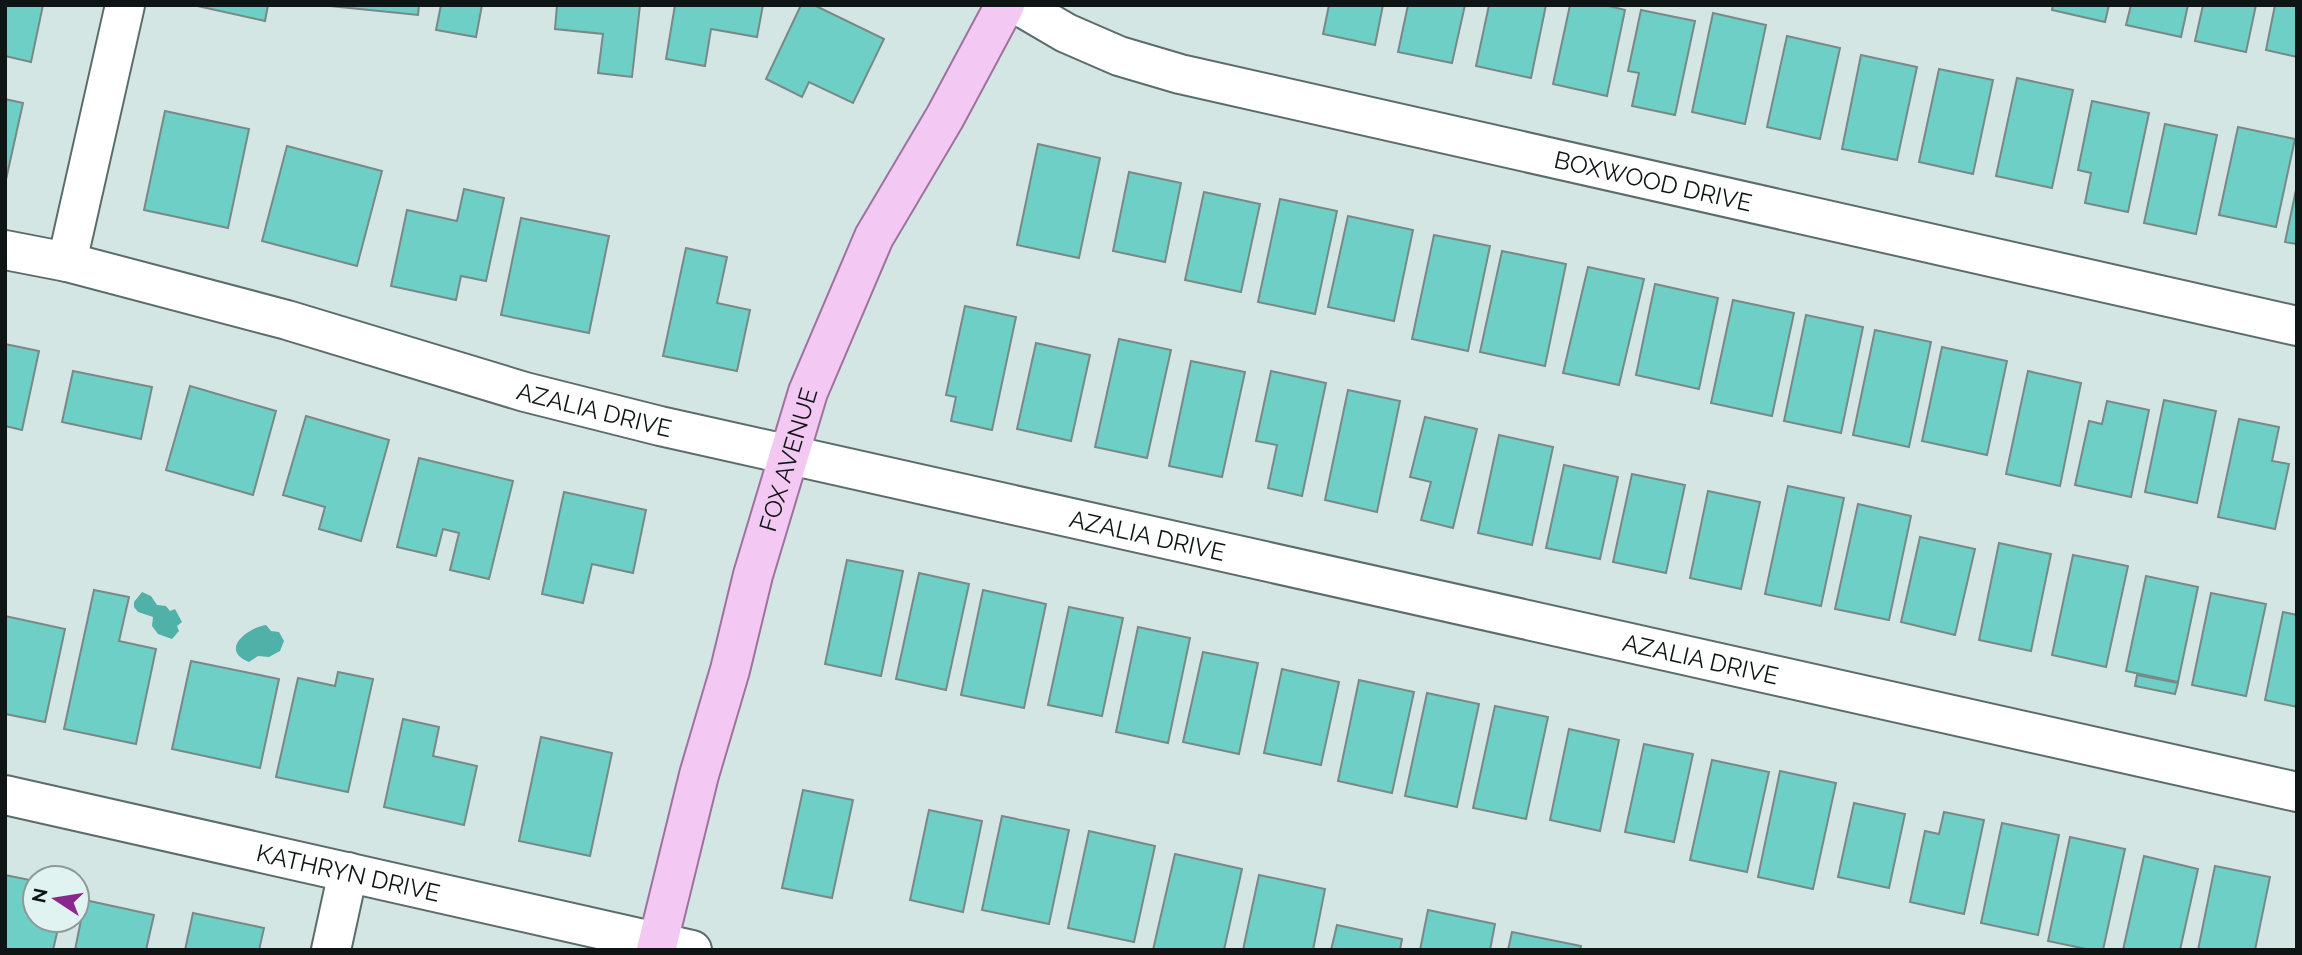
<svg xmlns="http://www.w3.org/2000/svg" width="2302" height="955" viewBox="0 0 2302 955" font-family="Raleway,sans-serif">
	<rect width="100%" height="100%" fill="#d4e6e4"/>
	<!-- water -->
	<g fill="#4fb1a8">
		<path d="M142 592 151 596 157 605 166 606 170 611 175 609 182 622 177 626 179 631 172 639 158 634 152 626 153 617 138 612 134 607V602Z"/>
		<path d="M266 625 271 631 279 632 284 641 280 651 269 657 258 656 249 662C219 650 247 628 266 625Z"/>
	</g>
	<!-- building -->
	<g fill="#6dcfc5" stroke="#788987" stroke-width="2">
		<path d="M5 5H43L31 62 5 56Z"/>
		<path d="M193 5H268L265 21Z"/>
		<path d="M320 5H419L418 15Z"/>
		<path d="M441 5H482L476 37 436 30Z"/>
		<path d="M557 5H640L632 77 598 73 603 34 555 29Z"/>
		<path d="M675 5H763L757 37 711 29 705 66 666 59Z"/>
		<path d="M801 5H814L884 39 853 103 809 82 802 97 766 79Z"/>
		<path d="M1329 5H1383L1375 45 1323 34Z"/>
		<path d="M1408 5H1465L1452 63 1398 52Z"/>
		<path d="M1489 5H1546L1531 78 1476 66Z"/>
		<path d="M1570 5H1605L1625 10 1607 96 1553 84Z"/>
		<path d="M2053 5H2109L2105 22 2052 10Z"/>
		<path d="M2131 5H2188L2181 37 2126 25Z"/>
		<path d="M2203 5H2256L2246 52 2195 41Z"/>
		<path d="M2275 5H2297V57L2266 50Z"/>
		<path d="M1641 10 1695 21 1675 115 1632 106 1639 73 1628 71Z"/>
		<path d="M1713 13 1766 25 1745 124 1692 112Z"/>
		<path d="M1787 36 1840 48 1820 139 1767 127Z"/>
		<path d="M1861 55 1917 67 1897 160 1842 149Z"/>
		<path d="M1939 69 1993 80 1973 174 1919 162Z"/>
		<path d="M2017 78 2073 90 2052 188 1996 176Z"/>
		<path d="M5 99 23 103 5 184Z"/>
		<path d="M2092 101 2149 113 2128 212 2085 203 2091 173 2078 170Z"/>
		<path d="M165 111 249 129 228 228 144 210Z"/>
		<path d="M2165 124 2217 135 2196 234 2144 223Z"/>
		<path d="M2238 127 2295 139 2276 227 2219 215Z"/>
		<path d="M1038 144 1100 158 1079 258 1017 245Z"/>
		<path d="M287 146 382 171 357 266 262 241Z"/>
		<path d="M1129 172 1181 183 1165 262 1113 251Z"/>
		<path d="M2297 185V244L2285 242Z"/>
		<path d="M464 189 504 198 486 281 461 276 456 300 391 286 407 210 457 221Z"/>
		<path d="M1204 192 1260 204 1241 292 1185 280Z"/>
		<path d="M1280 199 1337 211 1315 314 1258 302Z"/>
		<path d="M1348 216 1413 230 1394 321 1328 307Z"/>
		<path d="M521 218 609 236 589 333 501 315Z"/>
		<path d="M1434 235 1490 246 1468 351 1412 339Z"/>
		<path d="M686 248 727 257 717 303 750 310 737 371 663 356Z"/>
		<path d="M1502 251 1566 264 1545 366 1480 352Z"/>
		<path d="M1588 267 1644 279 1619 385 1563 373Z"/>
		<path d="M1655 284 1718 298 1699 389 1636 375Z"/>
		<path d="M1733 300 1794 313 1772 416 1711 403Z"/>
		<path d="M965 306 1016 317 992 430 951 421 956 397 946 395Z"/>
		<path d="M1806 315 1863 327 1841 433 1784 421Z"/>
		<path d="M1875 330 1931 342 1909 447 1853 435Z"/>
		<path d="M1119 339 1171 350 1147 458 1095 447Z"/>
		<path d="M1036 343 1090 355 1071 441 1017 429Z"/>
		<path d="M5 344 39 351 22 430 5 426Z"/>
		<path d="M1942 347 2007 361 1987 455 1922 441Z"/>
		<path d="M1191 361 1245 372 1222 477 1169 466Z"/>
		<path d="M73 371 152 387 141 439 62 422Z"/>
		<path d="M1271 371 1326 383 1302 496 1268 488 1277 445 1256 441Z"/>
		<path d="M2028 371 2081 383 2060 486 2006 474Z"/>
		<path d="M190 386 276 411 253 495 166 470Z"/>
		<path d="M1348 390 1400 401 1377 512 1325 500Z"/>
		<path d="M2164 400 2216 411 2197 503 2145 492Z"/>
		<path d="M2107 401 2149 410 2131 497 2075 485 2089 421 2102 424Z"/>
		<path d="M306 416 389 440 361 541 319 529 325 507 283 495Z"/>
		<path d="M1425 417 1477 429 1453 528 1421 520 1431 482 1410 477Z"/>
		<path d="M2239 419 2279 427 2272 461 2289 464 2275 529 2218 517Z"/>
		<path d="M1499 435 1553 447 1532 545 1478 533Z"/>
		<path d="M419 458 513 481 489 579 450 570 459 533 443 529 436 556 397 547Z"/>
		<path d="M1564 465 1618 477 1600 559 1546 548Z"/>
		<path d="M1632 474 1685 485 1666 573 1613 562Z"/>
		<path d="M1788 486 1844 498 1821 606 1765 594Z"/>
		<path d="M1708 491 1760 502 1741 589 1690 578Z"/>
		<path d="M564 492 646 510 633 573 592 564 583 603 542 594Z"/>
		<path d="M1858 504 1911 516 1889 620 1835 609Z"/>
		<path d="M1920 537 1975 549 1955 635 1901 622Z"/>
		<path d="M1999 543 2051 554 2031 651 1979 640Z"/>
		<path d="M2073 555 2128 566 2106 667 2052 655Z"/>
		<path d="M847 560 903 571 881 676 825 664Z"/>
		<path d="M919 573 969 584 946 690 896 679Z"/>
		<path d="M2146 576 2198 587 2178 682 2126 671Z"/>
		<path d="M94 590 129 597 119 641 156 649 136 744 64 729Z"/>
		<path d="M983 590 1046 604 1024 708 961 695Z"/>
		<path d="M2211 593 2266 604 2246 696 2192 685Z"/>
		<path d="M1069 607 1123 618 1102 716 1048 705Z"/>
		<path d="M2283 612 2297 615V707L2265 700Z"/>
		<path d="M5 616 65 629 45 722 5 714Z"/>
		<path d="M1138 627 1190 638 1168 743 1116 732Z"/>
		<path d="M1203 652 1258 663 1239 754 1183 742Z"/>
		<path d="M191 661 279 679 260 768 172 749Z"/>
		<path d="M1282 669 1339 682 1321 765 1264 753Z"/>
		<path d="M338 672 373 679 348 792 276 777 298 678 335 686Z"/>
		<path d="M2137 675 2178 683 2175 694 2135 686Z"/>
		<path d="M1359 680 1414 692 1392 793 1338 781Z"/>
		<path d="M1427 693 1479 704 1457 807 1405 796Z"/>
		<path d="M1495 706 1548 717 1526 819 1473 808Z"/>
		<path d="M403 719 439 727 433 756 477 766 464 825 384 807Z"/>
		<path d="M1569 729 1619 740 1600 831 1550 820Z"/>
		<path d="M541 737 612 753 590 856 519 841Z"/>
		<path d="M1644 744 1693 754 1674 842 1625 832Z"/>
		<path d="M1712 760 1769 772 1747 872 1690 860Z"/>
		<path d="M1780 771 1836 783 1813 889 1758 877Z"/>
		<path d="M803 790 853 800 832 898 782 888Z"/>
		<path d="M1854 803 1905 814 1889 888 1838 877Z"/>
		<path d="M929 810 982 821 963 912 910 900Z"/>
		<path d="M1944 812 1984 820 1964 914 1910 902 1925 831 1939 834Z"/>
		<path d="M1002 816 1069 830 1049 924 982 910Z"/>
		<path d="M2002 823 2059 835 2038 935 1981 923Z"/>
		<path d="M1089 831 1155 846 1134 942 1068 928Z"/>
		<path d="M2070 837 2125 849 2103 950H2091L2048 941Z"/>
		<path d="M1175 854 1242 869 1224 950H1153Z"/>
		<path d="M2144 856 2198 869 2180 950H2123Z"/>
		<path d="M2215 866 2270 877 2255 950H2198Z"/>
		<path d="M5 875 35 881V920H60L53 950H5Z"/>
		<path d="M1259 875 1325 889 1313 950H1243Z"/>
		<path d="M85 900 154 915 146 950H75Z"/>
		<path d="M1428 910 1495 924 1490 950H1420Z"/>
		<path d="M193 913 264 928 259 950H185Z"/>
		<path d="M1337 925 1402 939 1400 950H1331Z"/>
		<path d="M1512 932 1581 946 1580 950H1508Z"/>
	</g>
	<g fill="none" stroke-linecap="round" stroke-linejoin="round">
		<!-- minor casing -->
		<g stroke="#5c6c6a" stroke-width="42">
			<g id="minor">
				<path id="s1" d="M1018 5 1066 33 1119 56 1180 74 2297 326"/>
				<path id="s2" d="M5 250 67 262 287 320 525 392 660 426 2297 792"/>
				<path d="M67 262 125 5"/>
				<path id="s3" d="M5 795 692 950"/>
				<path d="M331 950 348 872"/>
			</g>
		</g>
		<!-- major casing -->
		<g stroke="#9e729f" stroke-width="42">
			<g id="major">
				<path id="s4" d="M656 950 699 775 730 670 753 575 808 392 874 237 945 117 1005 5"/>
			</g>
		</g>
		<!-- minor -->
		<use href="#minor" stroke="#fff" stroke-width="38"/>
		<!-- major -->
		<use href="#major" stroke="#f3c8f2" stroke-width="38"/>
	</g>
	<g text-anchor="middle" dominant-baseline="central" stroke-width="5" stroke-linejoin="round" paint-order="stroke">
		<!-- street labels -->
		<g font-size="24" fill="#0f1515" stroke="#e1f3f1">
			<text stroke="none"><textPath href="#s1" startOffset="662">BOXWOOD DRIVE</textPath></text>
			<text stroke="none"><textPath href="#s2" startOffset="611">AZALIA DRIVE</textPath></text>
			<text stroke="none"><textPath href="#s4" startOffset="508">FOX AVENUE</textPath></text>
			<text stroke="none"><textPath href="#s2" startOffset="1178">AZALIA DRIVE</textPath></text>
			<text stroke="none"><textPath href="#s2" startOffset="1745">AZALIA DRIVE</textPath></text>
			<text stroke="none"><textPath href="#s3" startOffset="352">KATHRYN DRIVE</textPath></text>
		</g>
	</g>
	<!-- border -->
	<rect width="2302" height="955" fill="none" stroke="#0f1515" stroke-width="14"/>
	<!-- north arrow -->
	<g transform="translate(56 899) rotate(282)"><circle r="33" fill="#e1f3f1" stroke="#8d9a99" stroke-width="2"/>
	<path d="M0-5L12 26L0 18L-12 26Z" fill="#8a268d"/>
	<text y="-10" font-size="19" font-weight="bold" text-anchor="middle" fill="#0f1515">N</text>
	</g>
</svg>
